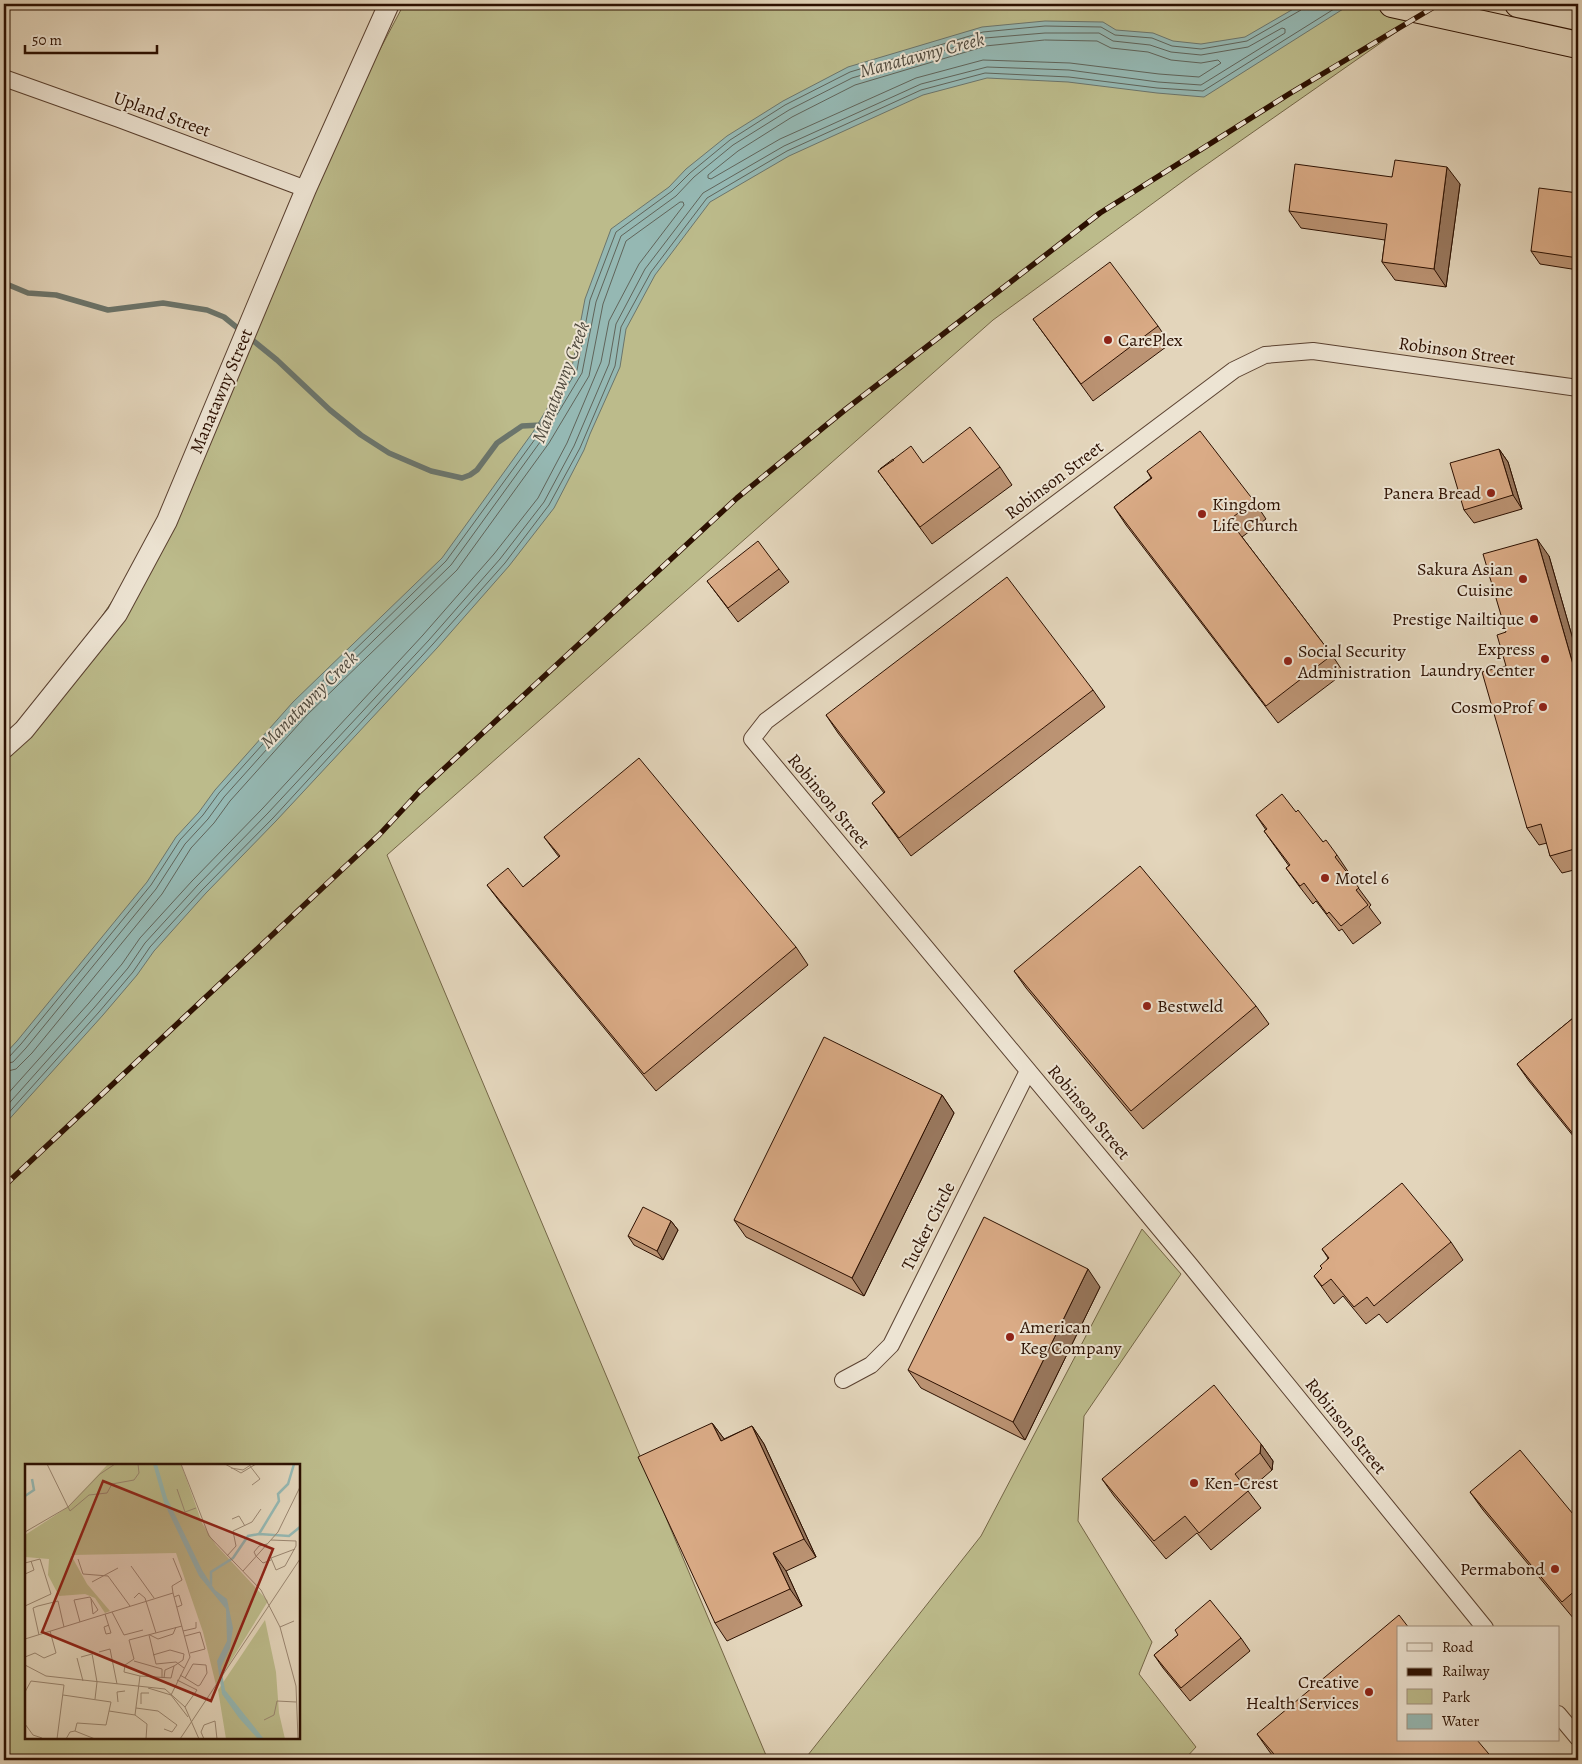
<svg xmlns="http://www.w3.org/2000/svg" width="1582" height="1764" viewBox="0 0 1582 1764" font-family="Alegreya,serif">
	<rect width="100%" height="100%" fill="#e3d5bb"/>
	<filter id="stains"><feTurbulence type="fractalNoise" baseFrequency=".004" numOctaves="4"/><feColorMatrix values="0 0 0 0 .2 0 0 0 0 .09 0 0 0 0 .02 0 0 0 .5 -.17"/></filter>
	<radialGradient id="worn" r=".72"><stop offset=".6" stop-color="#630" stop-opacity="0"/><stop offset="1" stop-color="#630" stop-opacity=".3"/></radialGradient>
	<!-- green -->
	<g fill="#bcbb8b" stroke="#746646" fill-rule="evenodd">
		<path d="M404 4H1377L1425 12 1193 174 993 320 387 855 768 1760H4V748L24 730 167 521 306 189ZM26 1465H299V1738H26Z"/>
		<path d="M1142 1229 1181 1274 1084 1416 1078 1521 1152 1642 1139 1674 1196 1747 1184 1760H804L981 1536Z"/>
	</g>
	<!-- water -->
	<path fill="#95b8b3" stroke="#6b756c" d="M1302 4H1351L1204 97 1157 93 1068 82 987 78 923 95 789 156 710 202 655 275 626 329 620 367 590 434 584 450 554 508 509 566 437 648 276 821 206 893 154 951 137 975 103 1015 4 1125V1055L17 1041 147 882 176 837 199 812 215 790 293 702 442 558 533 432 572 367 585 299 611 229 669 187 686 169 727 136 783 101 848 67 982 27 1045 21 1103 22 1116 30 1153 33 1173 41 1201 44 1245 37Z"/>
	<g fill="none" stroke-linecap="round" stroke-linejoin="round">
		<!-- shore -->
		<g stroke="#60645a" stroke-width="1">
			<path d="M1045 40 1097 41 1111 48 1148 52 1171 60 1201 63 1218 60 1221 63 1199 77 1159 74 1070 63 983 60 916 78 780 139 711 179 708 178V175L738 151 792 117 855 85 986 46Z"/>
			<path d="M4 1058 9 1057 21 1044 151 885 180 840 203 815 219 793 297 706 446 561 538 435 577 370 590 300 616 232 672 191 690 173 730 140 785 105 850 72 983 32 1045 26 1101 27 1115 35 1152 38 1172 46 1201 49 1247 41 1301 10 1304 4"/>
			<path d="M4 1064 13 1062 26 1048 156 889 185 844 208 819 224 797 302 710 451 565 543 438 582 373 596 302 621 236 676 196 694 177 733 145 789 110 852 78 985 38 1045 33H1099L1113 41 1150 45 1171 52 1201 55 1248 47 1282 28 1285 29V33L1201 85 1158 82 1069 70 987 67 921 84 784 146 703 193 645 269 616 324 609 364 574 446 544 502 500 559 429 640 268 813 197 886 145 943 128 968 94 1008 4 1109"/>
			<path d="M4 1072 16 1069 32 1053 162 894 191 848 214 823 230 801 307 715 457 570 549 443 589 376 603 304 626 241 680 202H683L684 205 639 264 609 321 601 362 567 443 538 498 494 554 423 635 263 808 192 881 140 938 122 964 89 1003 4 1098"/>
			<path d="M4 1118 99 1012 133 972 150 947 202 890 273 818 433 644 505 563 549 505 580 448 615 366 621 327 651 272 707 198 787 151 921 90 985 73 1069 77 1157 88 1203 91 1342 4"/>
		</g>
		<!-- stream -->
		<path stroke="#6b756c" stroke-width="5.5" d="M4 283 28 293 56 295 108 310 163 303 207 310 224 317 277 360 330 410 361 435 389 453 431 471 462 478 470 475 477 470 497 443 522 426 541 425 543 423"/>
		<!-- minor casing -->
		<g stroke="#5a4130" stroke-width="18">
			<g id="minor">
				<path d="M4 78 119 119 306 189"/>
				<path d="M843 1380 871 1365 891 1345 1028 1071"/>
				<path d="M1485 1628 1190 1265 752 739 766 721 1234 370 1265 355 1313 351 1578 388"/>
				<path d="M1558 1714 1578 1738"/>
			</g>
		</g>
		<!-- tertiary casing -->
		<g stroke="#5a4130" stroke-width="22">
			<path id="tertiary" d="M4 748 24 730 117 614 167 521 306 189 389 4"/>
		</g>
		<!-- trunk casing -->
		<g stroke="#2c1001" stroke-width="28">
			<g id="trunk">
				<path d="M1392 4 1578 45"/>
				<path d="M1518 4 1578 17"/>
			</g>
		</g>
		<!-- minor -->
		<use href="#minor" stroke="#ede4d3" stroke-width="16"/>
		<!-- tertiary -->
		<use href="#tertiary" stroke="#ede4d3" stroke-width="20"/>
		<!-- trunk -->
		<use href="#trunk" stroke="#e3d5bb" stroke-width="26"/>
		<!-- rail casing -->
		<g stroke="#2c1001" stroke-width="5.5">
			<path id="rail" d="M4 1186 379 835 420 791 737 498 846 409 1100 213 1289 94 1439 4"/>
		</g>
		<!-- rail -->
		<use href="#rail" stroke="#ede4d3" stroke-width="4" stroke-dasharray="11" stroke-linecap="butt"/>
	</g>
	<!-- wall -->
	<g fill="#bb9373" stroke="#2c1001">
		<path d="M1392 177 1460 184 1446 287 1395 280 1382 262 1385 240 1301 228 1289 211Z"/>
		<path d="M1578 193V270L1540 264 1531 251Z"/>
		<path d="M1033 319 1158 326 1170 344 1093 401Z"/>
		<path d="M1499 449 1508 462 1522 509 1474 523 1464 510Z"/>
		<path d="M923 463 1000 467 1012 485 932 544 878 471Z"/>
		<path d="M1147 471 1254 501 1266 519 1242 537 1332 655 1344 673 1278 723 1126 525 1114 507 1151 478Z"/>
		<path d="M1549 556 1578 657V869L1562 873 1550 856 1547 843 1539 845 1527 828 1506 666V632Z"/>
		<path d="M779 569 789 582 738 622 707 581Z"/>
		<path d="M1093 690 1105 707 911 856 872 803 884 793 838 733 826 715Z"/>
		<path d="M1296 812 1323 842 1337 855 1349 873 1348 874 1371 905 1369 907 1381 923 1353 944 1342 929 1339 931 1316 901 1313 904 1299 886 1286 868 1289 866 1264 831 1266 830 1256 815Z"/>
		<path d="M544 837 796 947 808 965 656 1091 500 902 487 885 523 887 559 857Z"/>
		<path d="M1014 971 1256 1006 1269 1024 1143 1129 1026 988Z"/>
		<path d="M1578 1014V1142L1529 1081 1517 1064Z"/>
		<path d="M942 1095 954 1113 864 1296 746 1237 734 1220Z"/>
		<path d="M671 1221 678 1230 663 1260 634 1245 628 1236Z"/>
		<path d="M1451 1242 1463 1260 1387 1323 1379 1314 1366 1324 1343 1296 1334 1304 1314 1276 1322 1269 1328 1258 1322 1249Z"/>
		<path d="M1100 1287 1025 1440 921 1388 908 1370Z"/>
		<path d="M712 1423 724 1439 752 1426 764 1444 816 1557 786 1571 802 1606 727 1641 715 1623Z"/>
		<path d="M1261 1444 1273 1461 1272 1470 1248 1491 1261 1508 1211 1550 1197 1533 1166 1559 1114 1496 1102 1479Z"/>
		<path d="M1470 1492 1578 1520V1616L1574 1619 1483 1510Z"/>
		<path d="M1178 1635 1241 1638 1250 1651 1190 1701 1163 1668 1154 1655Z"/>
		<path d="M1257 1734 1398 1740 1494 1760H1276L1269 1751Z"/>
	</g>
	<!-- shaded-wall -->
	<g fill="#99785e" stroke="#2c1001">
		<path d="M1447 167 1460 184 1446 287 1434 269Z"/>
		<path d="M1499 449 1508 462 1522 509 1513 495Z"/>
		<path d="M1537 539 1549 556 1578 657V682Z"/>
		<path d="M942 1095 954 1113 864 1296 852 1278Z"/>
		<path d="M671 1221 678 1230 663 1260 657 1251Z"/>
		<path d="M1088 1269 1100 1287 1025 1440 1013 1422Z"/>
		<path d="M712 1423 725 1440 721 1441Z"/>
		<path d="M752 1426 764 1444 816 1557 804 1539Z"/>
		<path d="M1261 1444 1273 1461 1272 1470 1260 1453Z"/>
		<path d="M773 1553 786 1571 802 1606 790 1589Z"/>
	</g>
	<!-- building -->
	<g fill="#daab86" stroke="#2c1001">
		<path d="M1395 160 1447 167 1434 269 1382 262 1387 224 1289 211 1295 164 1392 177Z"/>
		<path d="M1539 188 1578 193V258L1531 251Z"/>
		<path d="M1110 262 1158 326 1081 384 1033 319Z"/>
		<path d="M970 427 1000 467 920 527 878 471 911 446 923 463Z"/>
		<path d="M1200 431 1254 501 1229 520 1332 655 1266 706 1114 507 1152 478 1147 471Z"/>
		<path d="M1499 449 1513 495 1464 510 1450 463Z"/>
		<path d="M893 459 894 460 880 469Z"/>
		<path d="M1537 539 1578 682V848L1550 856 1541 824 1527 828 1482 672 1506 666 1497 635 1506 632 1483 554Z"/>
		<path d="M758 541 779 569 728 608 707 581Z"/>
		<path d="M1007 577 1093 690 899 838 872 803 885 792 826 715Z"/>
		<path d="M639 758 796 947 644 1074 487 885 508 868 523 887 560 856 544 837Z"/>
		<path d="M1282 794 1296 812 1298 810 1323 842 1326 840 1337 855 1335 857 1359 888 1356 890 1368 905 1341 926 1329 912 1327 914 1304 883 1300 886 1286 868 1290 865 1264 831 1267 829 1256 815Z"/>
		<path d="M1140 866 1256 1006 1131 1111 1014 971Z"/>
		<path d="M1578 1014V1140L1517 1064Z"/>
		<path d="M824 1037 942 1095 852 1278 734 1220Z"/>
		<path d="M1402 1183 1451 1242 1374 1306 1367 1297 1354 1307 1331 1279 1322 1286 1314 1276 1322 1268 1320 1266 1329 1258 1322 1249Z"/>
		<path d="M643 1207 671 1221 657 1251 628 1236Z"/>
		<path d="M984 1217 1088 1269 1013 1422 908 1370Z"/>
		<path d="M1214 1385 1261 1444 1260 1453 1235 1474 1248 1491 1199 1533 1185 1516 1154 1541 1102 1479Z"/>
		<path d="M712 1423 721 1441 752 1426 804 1539 773 1553 790 1589 715 1623 638 1457Z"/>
		<path d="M1520 1450 1578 1520V1588L1562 1602 1470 1492Z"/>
		<path d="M1210 1600 1241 1638 1181 1688 1154 1655 1178 1635 1175 1630Z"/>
		<path d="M1399 1615 1409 1628H1398V1740H1477L1494 1760H1279L1257 1734Z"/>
	</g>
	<!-- markers -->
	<g fill="#8f2418" stroke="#ede4d3" stroke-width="2">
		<circle cx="1108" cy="340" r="5"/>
		<circle cx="1491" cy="493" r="5"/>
		<circle cx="1202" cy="514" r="5"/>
		<circle cx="1523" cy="579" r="5"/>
		<circle cx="1534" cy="619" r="5"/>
		<circle cx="1545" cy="659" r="5"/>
		<circle cx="1288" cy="661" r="5"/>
		<circle cx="1543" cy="707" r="5"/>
		<circle cx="1325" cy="878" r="5"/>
		<circle cx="1147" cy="1006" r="5"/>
		<circle cx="1010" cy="1337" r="5"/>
		<circle cx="1194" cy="1483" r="5"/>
		<circle cx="1555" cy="1569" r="5"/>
		<circle cx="1369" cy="1692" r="5"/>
	</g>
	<g text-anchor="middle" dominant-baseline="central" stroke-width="4" stroke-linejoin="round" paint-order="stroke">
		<!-- street labels -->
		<g font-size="18" fill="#2c1001" stroke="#ede4d3">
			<text transform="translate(162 114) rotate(20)">Upland Street</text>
			<text transform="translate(1457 351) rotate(8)">Robinson Street</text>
			<text transform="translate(221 391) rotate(-67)">Manatawny Street</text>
			<text transform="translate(1054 480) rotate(-37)">Robinson Street</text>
			<text transform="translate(829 801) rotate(50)">Robinson Street</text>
			<text transform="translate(1089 1112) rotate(50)">Robinson Street</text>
			<text transform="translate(928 1226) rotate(-63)">Tucker Circle</text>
			<text transform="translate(1346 1426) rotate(51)">Robinson Street</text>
		</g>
		<!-- poi labels -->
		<g font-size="18" fill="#2c1001" stroke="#ede4d3" text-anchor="start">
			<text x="1118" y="340">CarePlex</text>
			<text x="1481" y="493" text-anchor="end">Panera Bread</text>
			<text x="1212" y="504">Kingdom<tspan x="1212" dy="21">Life Church</tspan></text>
			<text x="1513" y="569" text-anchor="end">Sakura Asian<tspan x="1513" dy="21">Cuisine</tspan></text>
			<text x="1524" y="619" text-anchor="end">Prestige Nailtique</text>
			<text x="1535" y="649" text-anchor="end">Express<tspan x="1535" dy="21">Laundry Center</tspan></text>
			<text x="1298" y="651">Social Security<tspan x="1298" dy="21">Administration</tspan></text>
			<text x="1533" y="707" text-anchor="end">CosmoProf</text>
			<text x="1335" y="878">Motel 6</text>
			<text x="1157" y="1006">Bestweld</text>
			<text x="1020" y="1327">American<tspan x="1020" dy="21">Keg Company</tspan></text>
			<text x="1204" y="1483">Ken-Crest</text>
			<text x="1545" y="1569" text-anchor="end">Permabond</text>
			<text x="1359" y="1682" text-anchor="end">Creative<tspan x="1359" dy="21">Health Services</tspan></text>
		</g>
		<!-- water labels -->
		<g font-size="19" font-style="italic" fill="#514b3f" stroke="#ede4d3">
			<text transform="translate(922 55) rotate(-15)">Manatawny Creek</text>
			<text transform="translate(561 382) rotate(-69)">Manatawny Creek</text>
			<text transform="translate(309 700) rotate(-45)">Manatawny Creek</text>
		</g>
	</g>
	<!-- overview -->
	<g transform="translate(25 1464)">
		<rect width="275" height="275" fill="#e3d5bb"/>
		<path d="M156 0 177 59 191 81 243 137 191 221 178 168 151 89 46 91 62 120 85 147 80 149 70 134 60 130 34 132 23 111 24 95 0 93V71L43 43 82 1ZM240 156 251 208 254 249 260 275H201L193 226Z" fill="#bcbb8b"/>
		<path d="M128 0H132L142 34 177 106 190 126 202 135 208 164 205 184 196 203 200 226 239 275H233L214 254 197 230 192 197 202 177 201 145 174 112 139 39Z" fill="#95b8b3"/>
		<path fill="none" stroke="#95b8b3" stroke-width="2.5" d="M0 32 9 26 7 15M234 70 254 37 253 30 263 20 269 0M186 121V108L208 94 223 72 234 70 264 72 275 63"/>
		<path fill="none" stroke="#9a8671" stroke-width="1" d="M22 0 45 47 64 31 82 29 87 20 109 16 114 9 113 0M156 0 184 72 236 126 255 163 271 222 273 275M200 0 216 9 231 0M225 2 235 15 227 21M206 4 218 6 227 0M152 25 160 48 171 44M207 55 214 52 220 62M0 68 43 43 75 10 90 0M246 76 271 77V82L260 102 251 106 246 94 270 85M202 92 211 82 208 67 227 58 236 45M231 92 229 88 234 82 242 80M231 92 238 99 246 96M53 95 58 110 83 112M0 99 15 95 26 130 0 142M106 102 129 134M218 107 253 68 275 23M0 110 9 106 6 97M83 112 105 142M67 118 93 104M148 129 147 122 157 116 148 94M149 133 154 131 157 141 152 143M109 134 114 129 120 134 131 169M66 135 68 150M87 148 99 171 118 166M80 150 86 169 81 170 79 163 84 161M55 158 49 136 65 133 73 146 68 150M255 163 269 157M158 167 171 164V158M14 171 8 144 13 142 33 137 39 163M124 171 131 200 151 198 159 204M125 171 133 175 148 170 151 163M160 172 175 168 180 185 165 189M0 175 148 129 165 193 146 231M74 188 85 185 92 220M0 193 10 189 19 194 31 189 25 167M56 193 67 190 68 195 72 218 70 235M52 194 58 217M109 197 137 205V214M0 201 21 212 140 225 160 243 174 275M155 211 160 214 173 222 175 221 182 209 181 201 168 200 160 214M115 212 99 208 100 201 109 195 104 176 157 162M139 214 140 206 149 202M152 216 172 226 160 243M123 224 146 231 163 253M0 228 6 217 39 221 32 275M38 231 86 238 81 261 52 259 50 267 45 268 41 275M93 238 92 228 100 227M116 240V229H124M111 244 133 247 152 261 147 268 139 265M84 247 110 251 115 212 146 214 149 202 158 196 159 190 145 186 128 191M110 251 122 260 121 275M239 256 249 251 252 237 271 238M0 260 8 271 17 274M50 267 70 275M155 275 275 95M179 275 176 268 179 261 190 257 192 275"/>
		<path fill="#8f2418" fill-opacity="0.15" stroke="#8f2418" stroke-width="2.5" d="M78 17 248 85 186 237 17 168Z"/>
		<rect width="275" height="275" fill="none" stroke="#2c1001" stroke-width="2.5"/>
	</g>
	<!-- margin -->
	<rect width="1582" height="1764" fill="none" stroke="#e3d5bb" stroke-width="20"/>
	<rect x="5" y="5" width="1572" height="1754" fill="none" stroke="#2c1001" stroke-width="2.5"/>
	<rect x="10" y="10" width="1562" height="1744" fill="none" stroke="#2c1001"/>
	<!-- legend -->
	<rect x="1397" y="1626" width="162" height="115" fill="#ede4d3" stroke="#a08f7f"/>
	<rect x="1407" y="1643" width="25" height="8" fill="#ede4d3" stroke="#a08f7f"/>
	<text x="1442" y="1652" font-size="15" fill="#2c1001">Road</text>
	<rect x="1407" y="1668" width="25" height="8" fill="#2c1001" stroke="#a08f7f"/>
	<text x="1442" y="1676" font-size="15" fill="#2c1001">Railway</text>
	<rect x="1407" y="1689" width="25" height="15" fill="#bcbb8b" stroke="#a08f7f"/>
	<text x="1442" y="1702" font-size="15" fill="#2c1001">Park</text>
	<rect x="1407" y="1714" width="25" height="15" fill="#95b8b3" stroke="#a08f7f"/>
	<text x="1442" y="1726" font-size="15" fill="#2c1001">Water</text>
	<!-- scale -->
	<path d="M25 45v8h132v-8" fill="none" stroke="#2c1001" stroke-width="2.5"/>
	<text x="32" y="45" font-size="15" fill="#2c1001" stroke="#ede4d3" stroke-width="4" paint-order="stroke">50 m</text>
	<rect width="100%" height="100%" filter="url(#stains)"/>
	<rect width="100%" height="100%" fill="url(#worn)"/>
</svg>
